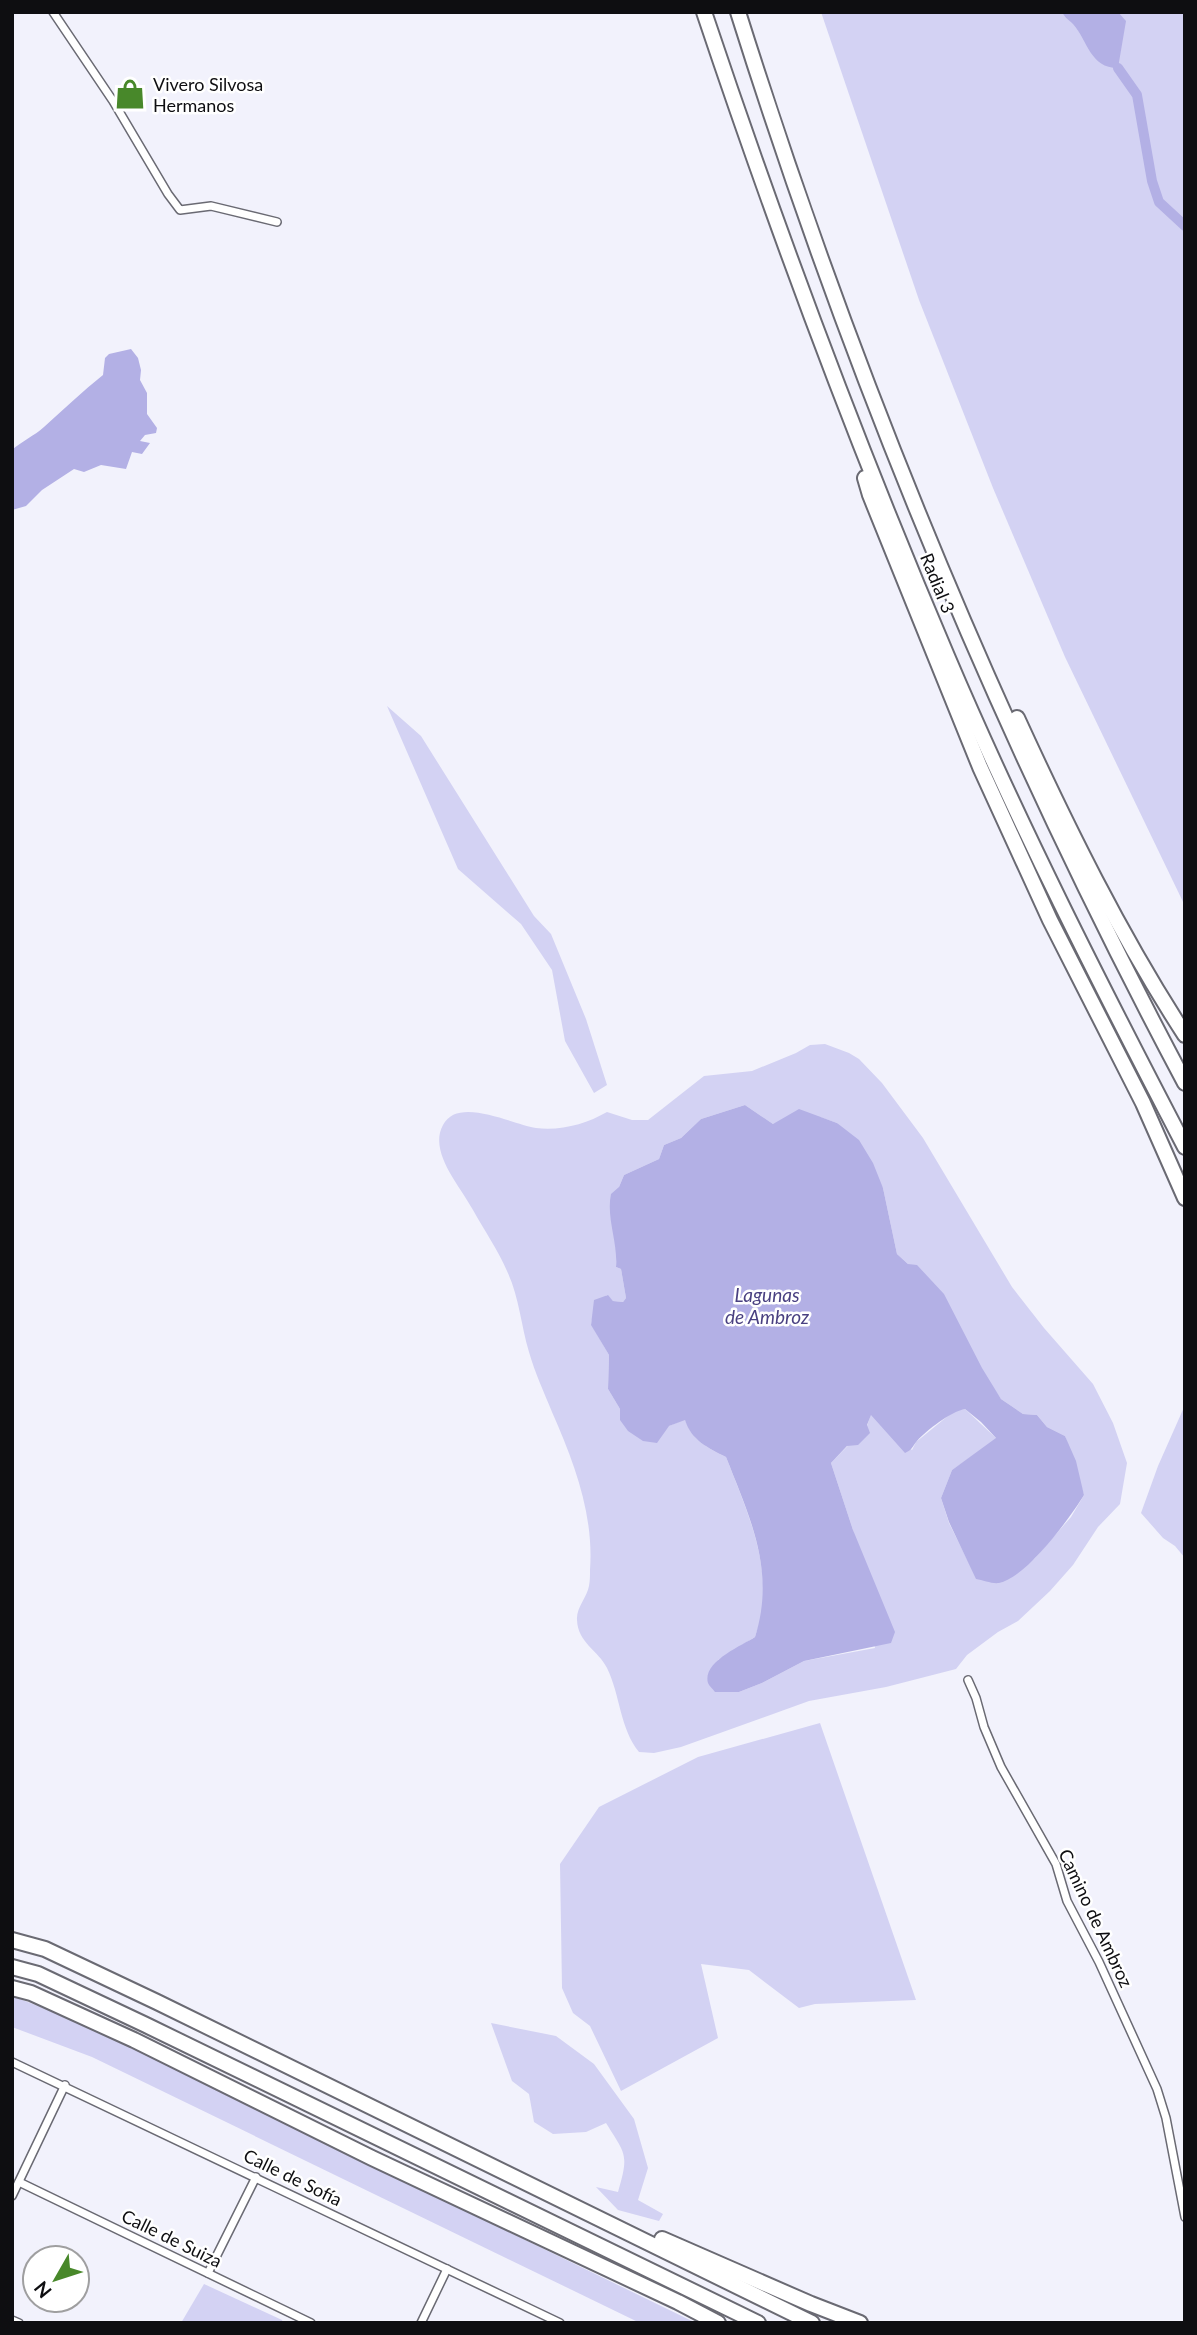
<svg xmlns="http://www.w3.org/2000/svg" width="1197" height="2335" viewBox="0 0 1197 2335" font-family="Lato,sans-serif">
	<rect width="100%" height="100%" fill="#f2f2fc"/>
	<!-- green -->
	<g fill="#d3d2f3" fill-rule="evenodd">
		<path d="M821 12H1185V906L1065 657 993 488 919 300Z"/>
		<path d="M387 706 421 736 534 916 551 934 586 1019 607 1085 594 1093 565 1041 552 970 521 924 458 869Z"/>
		<path d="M825 1044 849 1053 859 1059 882 1083 923 1138 1012 1287 1044 1328 1093 1384 1113 1423 1127 1463 1120 1504 1098 1527 1073 1565 1050 1591 1018 1621 998 1632 967 1655 956 1669 886 1687 809 1701 681 1747 654 1753 639 1752C620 1729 620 1694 607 1668 598 1650 578 1643 577 1620 576 1608 587 1597 589 1586 590 1581 590 1575 590 1570 594 1514 574 1462 552 1412 544 1392 535 1373 529 1352 521 1325 519 1296 507 1271 498 1250 484 1230 473 1210 461 1187 428 1152 443 1125 458 1096 511 1124 536 1128 561 1131 586 1124 607 1112L632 1120H648L704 1076 752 1071 796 1053 810 1045ZM745 1105 773 1124 820 1117 837 1123 883 1188 897 1254 908 1264 1001 1399 1023 1414 1037 1415 1047 1427 1065 1436 1084 1495 1071 1517 1034 1559 977 1579 949 1523 941 1498 952 1470 997 1439 965 1409 954 1411 916 1442 912 1450 871 1414 867 1426 831 1463 853 1530 875 1648 804 1661 762 1683 739 1692 718 1660 755 1637C757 1629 762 1620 762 1611 769 1557 745 1506 726 1457 708 1448 691 1440 685 1419L669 1426 620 1409 608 1389 609 1355 591 1324 594 1310 607 1295 613 1301 623 1302 626 1298 621 1269 616 1267 619 1187 624 1175 659 1159 664 1145 681 1138 701 1119Z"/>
		<path d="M1185 1405V1558L1175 1546 1163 1538 1141 1513 1158 1466Z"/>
		<path d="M820 1723 916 2000 815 2004 799 2008 749 1970 701 1964 718 2038 621 2091 590 2026 573 2013 562 1988 560 1864 599 1807 698 1757Z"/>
		<path d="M12 1996 72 2019 696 2323H640L92 2057 12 2027Z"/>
		<path d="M491 2023 556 2036 594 2064 634 2119 648 2168 638 2200 663 2214 659 2221 618 2210 596 2187 618 2192C629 2154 626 2155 606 2123L586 2132 553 2134 534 2122 529 2094 512 2081Z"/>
		<path d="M204 2284 282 2320 283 2323H181Z"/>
	</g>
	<!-- water -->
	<g fill="#b3b0e5">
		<path d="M1062 12H1118L1126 21 1118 68C1090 68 1088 41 1073 24 1069 20 1065 18 1062 12Z"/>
		<path d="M131 349 138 358 141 370 140 380 147 393V414L157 428 156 433 145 435 140 441 150 443 142 454 132 452 126 469 101 465 84 472 74 469 42 490 26 506 12 510V450C22 441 34 436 44 427 64 409 83 391 103 375L105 358 109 354Z"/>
		<path d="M745 1105 773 1124 799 1109 837 1123 859 1140 873 1163 883 1188 897 1254 908 1264 917 1265 944 1294 982 1368 1001 1399 1023 1414 1037 1415 1047 1427 1065 1436 1076 1461 1084 1495C1070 1518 1026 1578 999 1583 992 1584 983 1580 976 1579L949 1522 941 1498 952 1470 996 1438 981 1422 965 1409C950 1412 927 1430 917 1441 912 1447 912 1450 905 1453L871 1415 867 1425 870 1433 858 1445 847 1446 831 1463 853 1530 895 1632 891 1643 804 1661 762 1683 739 1692H715C713 1689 709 1686 708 1683 702 1662 741 1646 755 1637 776 1571 750 1518 726 1457 708 1448 691 1440 685 1420L669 1426 657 1443 643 1441 628 1431 620 1420V1409L608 1389 609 1355 591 1325 594 1300 608 1295 613 1301 623 1302 626 1298 621 1269 616 1267C618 1242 606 1218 611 1194L619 1187 624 1175 659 1159 664 1145 681 1138 701 1119Z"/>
	</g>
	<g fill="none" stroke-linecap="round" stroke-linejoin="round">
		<!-- canal -->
		<path stroke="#b3b0e5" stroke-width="10" d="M1118 68 1137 95 1152 181 1159 202 1185 226"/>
		<!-- minor casing -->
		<g stroke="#6a6a73" stroke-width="10">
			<g id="minor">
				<path d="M53 12 113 101 168 194 180 210 211 206 277 222"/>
				<path d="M968 1680 976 1698 984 1727 1001 1767 1056 1864 1067 1901 1099 1962 1157 2089 1166 2118 1185 2217"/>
				<path d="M12 2062 560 2323"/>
				<path d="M19 2182 311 2323"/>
				<path d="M12 2196 65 2085"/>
				<path d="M208 2273 256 2177"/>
				<path d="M12 2320 19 2323"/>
				<path d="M421 2323 447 2269"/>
			</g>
		</g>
		<!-- motorway casing -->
		<g stroke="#6a6a73" stroke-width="18">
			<g id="motorway">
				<path d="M704 12C777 230 857 445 947 656 1018 823 1101 986 1185 1147"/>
				<path d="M738 12C854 381 1003 741 1185 1083"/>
				<path d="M865 478 870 495 980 767 1050 920 1143 1103 1185 1198"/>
				<path d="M1017 718C1067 827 1120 935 1185 1035"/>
				<path d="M12 1940 45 1949 157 2002 812 2323"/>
				<path d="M12 1967 38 1974 146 2025 758 2323"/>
				<path d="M12 1988 31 1993 134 2040 372 2158 678 2302 718 2323"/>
				<path d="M662 2239 811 2304 860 2323"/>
			</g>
		</g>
		<!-- minor -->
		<use href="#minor" stroke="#fff" stroke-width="7"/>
		<!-- motorway -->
		<use href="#motorway" stroke="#fff" stroke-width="14"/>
	</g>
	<!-- icons -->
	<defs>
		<g id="shop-bare" transform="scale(2.415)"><path d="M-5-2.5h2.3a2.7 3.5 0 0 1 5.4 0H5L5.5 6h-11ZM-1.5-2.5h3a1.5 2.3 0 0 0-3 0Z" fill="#48882a" stroke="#fff" stroke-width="2.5" paint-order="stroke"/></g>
	</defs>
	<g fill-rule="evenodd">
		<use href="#shop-bare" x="130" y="94"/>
	</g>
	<g text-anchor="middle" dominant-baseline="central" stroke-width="5" stroke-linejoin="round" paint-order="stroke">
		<!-- poi labels -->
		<g font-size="18" fill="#0e0e11" stroke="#fff" text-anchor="start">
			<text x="153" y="84">Vivero Silvosa<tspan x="153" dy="21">Hermanos</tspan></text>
		</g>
		<!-- street labels -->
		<g font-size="18" fill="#0e0e11" stroke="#fff">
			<text transform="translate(938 583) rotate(68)">Radial 3</text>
			<text transform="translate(1096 1918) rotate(65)">Camino de Ambroz</text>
			<text transform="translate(293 2177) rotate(26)">Calle de Sofía</text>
			<text transform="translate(172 2238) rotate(26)">Calle de Suiza</text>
		</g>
		<!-- water labels -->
		<g font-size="19" font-style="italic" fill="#494081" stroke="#fff">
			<text x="767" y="1294">Lagunas<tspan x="767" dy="22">de Ambroz</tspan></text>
		</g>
	</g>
	<!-- border -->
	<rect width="1197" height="2335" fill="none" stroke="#0e0e11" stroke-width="28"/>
	<!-- north arrow -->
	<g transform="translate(56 2279) rotate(231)"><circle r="33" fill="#ffffff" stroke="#9f9fa0" stroke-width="2"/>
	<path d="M0-5L12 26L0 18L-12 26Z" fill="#48882a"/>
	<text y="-10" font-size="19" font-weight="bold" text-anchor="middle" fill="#0e0e11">N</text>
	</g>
</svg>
